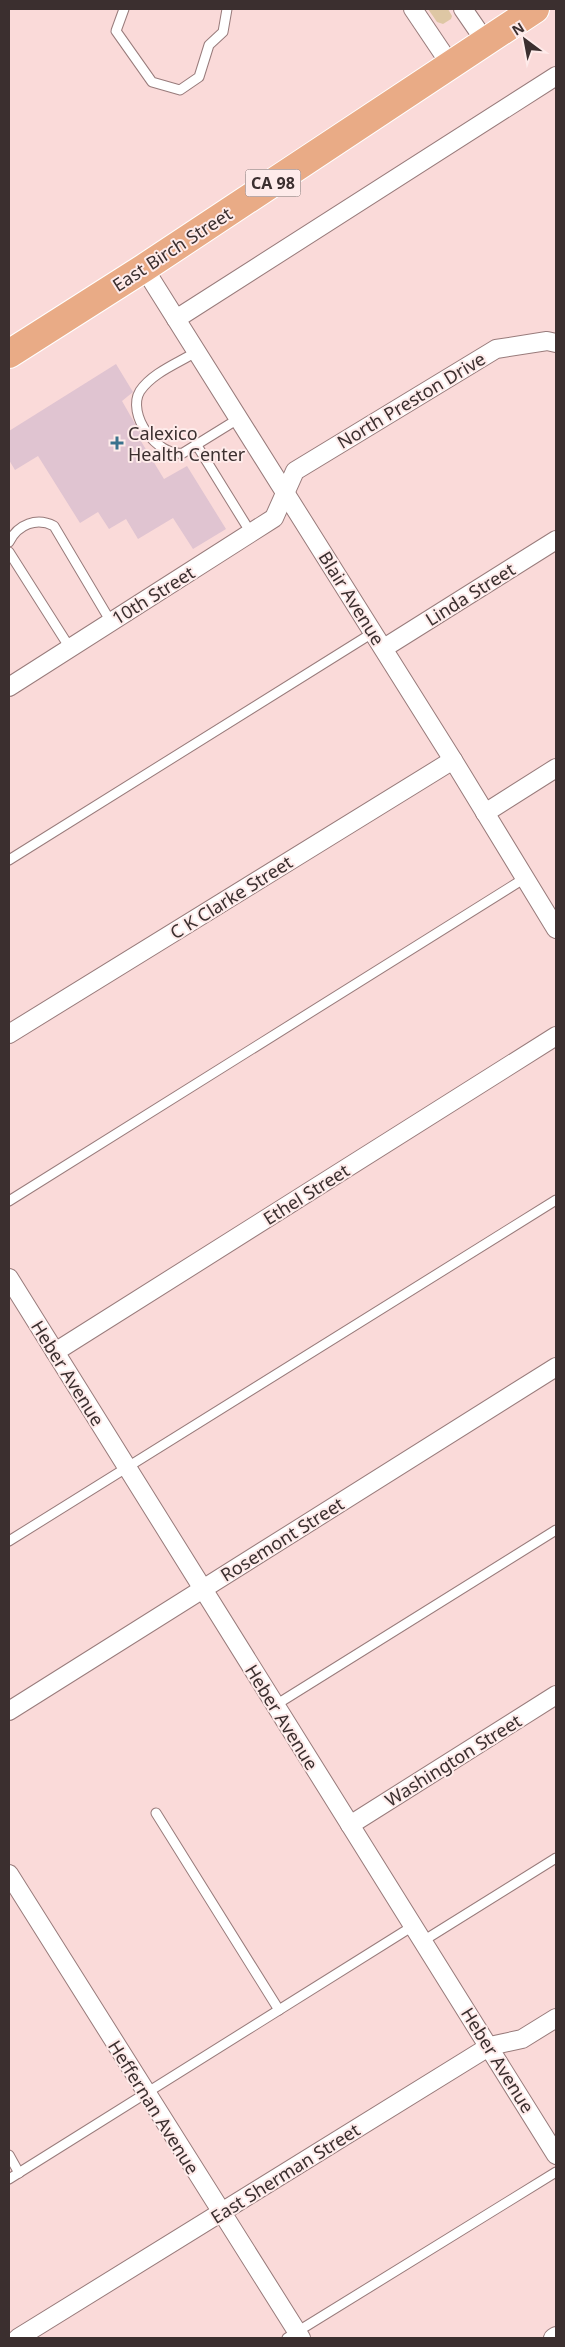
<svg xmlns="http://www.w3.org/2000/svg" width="565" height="2347" viewBox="0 0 565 2347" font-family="'Noto Sans',sans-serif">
	<rect width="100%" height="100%" fill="#fadad9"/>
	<!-- green -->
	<path fill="#dec7a4" d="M428 9H448L452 16 451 19 443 24 437 22Z"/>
	<!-- building -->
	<path fill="#e0c4d1" d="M116 364 133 392 122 401 142 436 139 438 164 479 187 466 226 529 193 549 173 518 138 539 126 519 109 529 98 512 80 523 38 456 15 470 9 460V431Z"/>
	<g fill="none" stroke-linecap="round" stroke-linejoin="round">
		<!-- lane casing -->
		<g stroke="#987b7b" stroke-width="11">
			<g id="lane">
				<path d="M124 9 116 31 152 82 180 90 199 77 209 45 223 32 227 9"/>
				<path d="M196 352C178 363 152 373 140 391 126 414 157 457 183 453L238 419"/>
				<path d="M196 444 251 533"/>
				<path d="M9 542C18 524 37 517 54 526L111 622"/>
				<path d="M9 552 70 648"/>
				<path d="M9 860 374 632"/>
				<path d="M9 1201 525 878"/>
				<path d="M9 1541 556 1200"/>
				<path d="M274 1706 556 1530"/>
				<path d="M156 1813 279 2010"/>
				<path d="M423 1941 556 1858"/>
				<path d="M9 2155 19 2173"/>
				<path d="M9 2179 413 1926"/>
				<path d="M287 2338 556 2172"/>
			</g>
		</g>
		<!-- street casing -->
		<g stroke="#987b7b" stroke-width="20">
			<g id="street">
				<path d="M413 9 450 64"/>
				<path d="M463 9 485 41"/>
				<path d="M144 268 453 760 556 929"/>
				<path d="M176 319 556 76"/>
				<path d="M384 648 556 540"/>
				<path d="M9 687 274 518 295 471 496 349 547 341 556 343"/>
				<path d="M485 813 556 768"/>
				<path d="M9 1034 453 760"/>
				<path d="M9 1278 556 2155"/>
				<path d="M55 1352 556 1036"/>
				<path d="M9 1711 556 1367"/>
				<path d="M350 1825 556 1695"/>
				<path d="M9 1874 301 2338"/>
				<path d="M18 2338 490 2046 522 2039 556 2018"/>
				<path d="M553 2338 556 2336"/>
			</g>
		</g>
		<!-- primary casing -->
		<g stroke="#fff" stroke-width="30">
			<path id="primary" d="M9 354 144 268 535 9"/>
		</g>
		<!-- lane -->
		<use href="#lane" stroke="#fff" stroke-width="9"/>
		<!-- street -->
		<use href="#street" stroke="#fff" stroke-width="18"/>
		<!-- primary -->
		<use href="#primary" stroke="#e9ab86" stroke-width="28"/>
	</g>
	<!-- markers -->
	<path fill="#3b728d" stroke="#feebea" stroke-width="2" d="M114.5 435.5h5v5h5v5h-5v5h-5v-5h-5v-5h5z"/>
	<g text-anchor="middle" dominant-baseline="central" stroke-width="4" stroke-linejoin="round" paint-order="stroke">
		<!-- shield labels -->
		<rect fill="#feebea" stroke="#766767" stroke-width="1" x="245.5" y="169.5" width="55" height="27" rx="4"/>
		<g font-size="16" font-weight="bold" fill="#3b2f2f">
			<text x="273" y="183">CA 98</text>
		</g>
		<!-- street labels -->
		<g font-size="18" fill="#3b2f2f" stroke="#feebea">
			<text transform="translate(172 249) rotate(-33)">East Birch Street</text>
			<text transform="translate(411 400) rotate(-31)">North Preston Drive</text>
			<text transform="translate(470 594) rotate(-32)">Linda Street</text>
			<text transform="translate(153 595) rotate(-32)">10th Street</text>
			<text transform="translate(352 598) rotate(58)">Blair Avenue</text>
			<text transform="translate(231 897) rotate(-32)">C K Clarke Street</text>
			<text transform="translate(306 1194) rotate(-32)">Ethel Street</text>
			<text transform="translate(68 1373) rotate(58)">Heber Avenue</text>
			<text transform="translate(282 1539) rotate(-32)">Rosemont Street</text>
			<text transform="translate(282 1717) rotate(58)">Heber Avenue</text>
			<text transform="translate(453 1760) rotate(-32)">Washington Street</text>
			<text transform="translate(498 2060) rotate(58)">Heber Avenue</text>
			<text transform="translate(154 2107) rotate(58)">Heffernan Avenue</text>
			<text transform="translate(285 2173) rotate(-32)">East Sherman Street</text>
		</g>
		<!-- poi labels -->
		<g font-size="18" fill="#3b2f2f" stroke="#feebea" text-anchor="start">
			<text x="128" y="433">Calexico<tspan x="128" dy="21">Health Center</tspan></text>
		</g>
	</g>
	<!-- border -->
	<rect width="565" height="2347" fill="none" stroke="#3b2f2f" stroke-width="20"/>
	<!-- north arrow -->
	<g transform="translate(525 40) rotate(328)" stroke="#feebea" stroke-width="4" paint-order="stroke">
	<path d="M0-4L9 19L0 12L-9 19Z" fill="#3b2f2f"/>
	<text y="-8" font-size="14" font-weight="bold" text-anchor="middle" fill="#3b2f2f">N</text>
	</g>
</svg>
